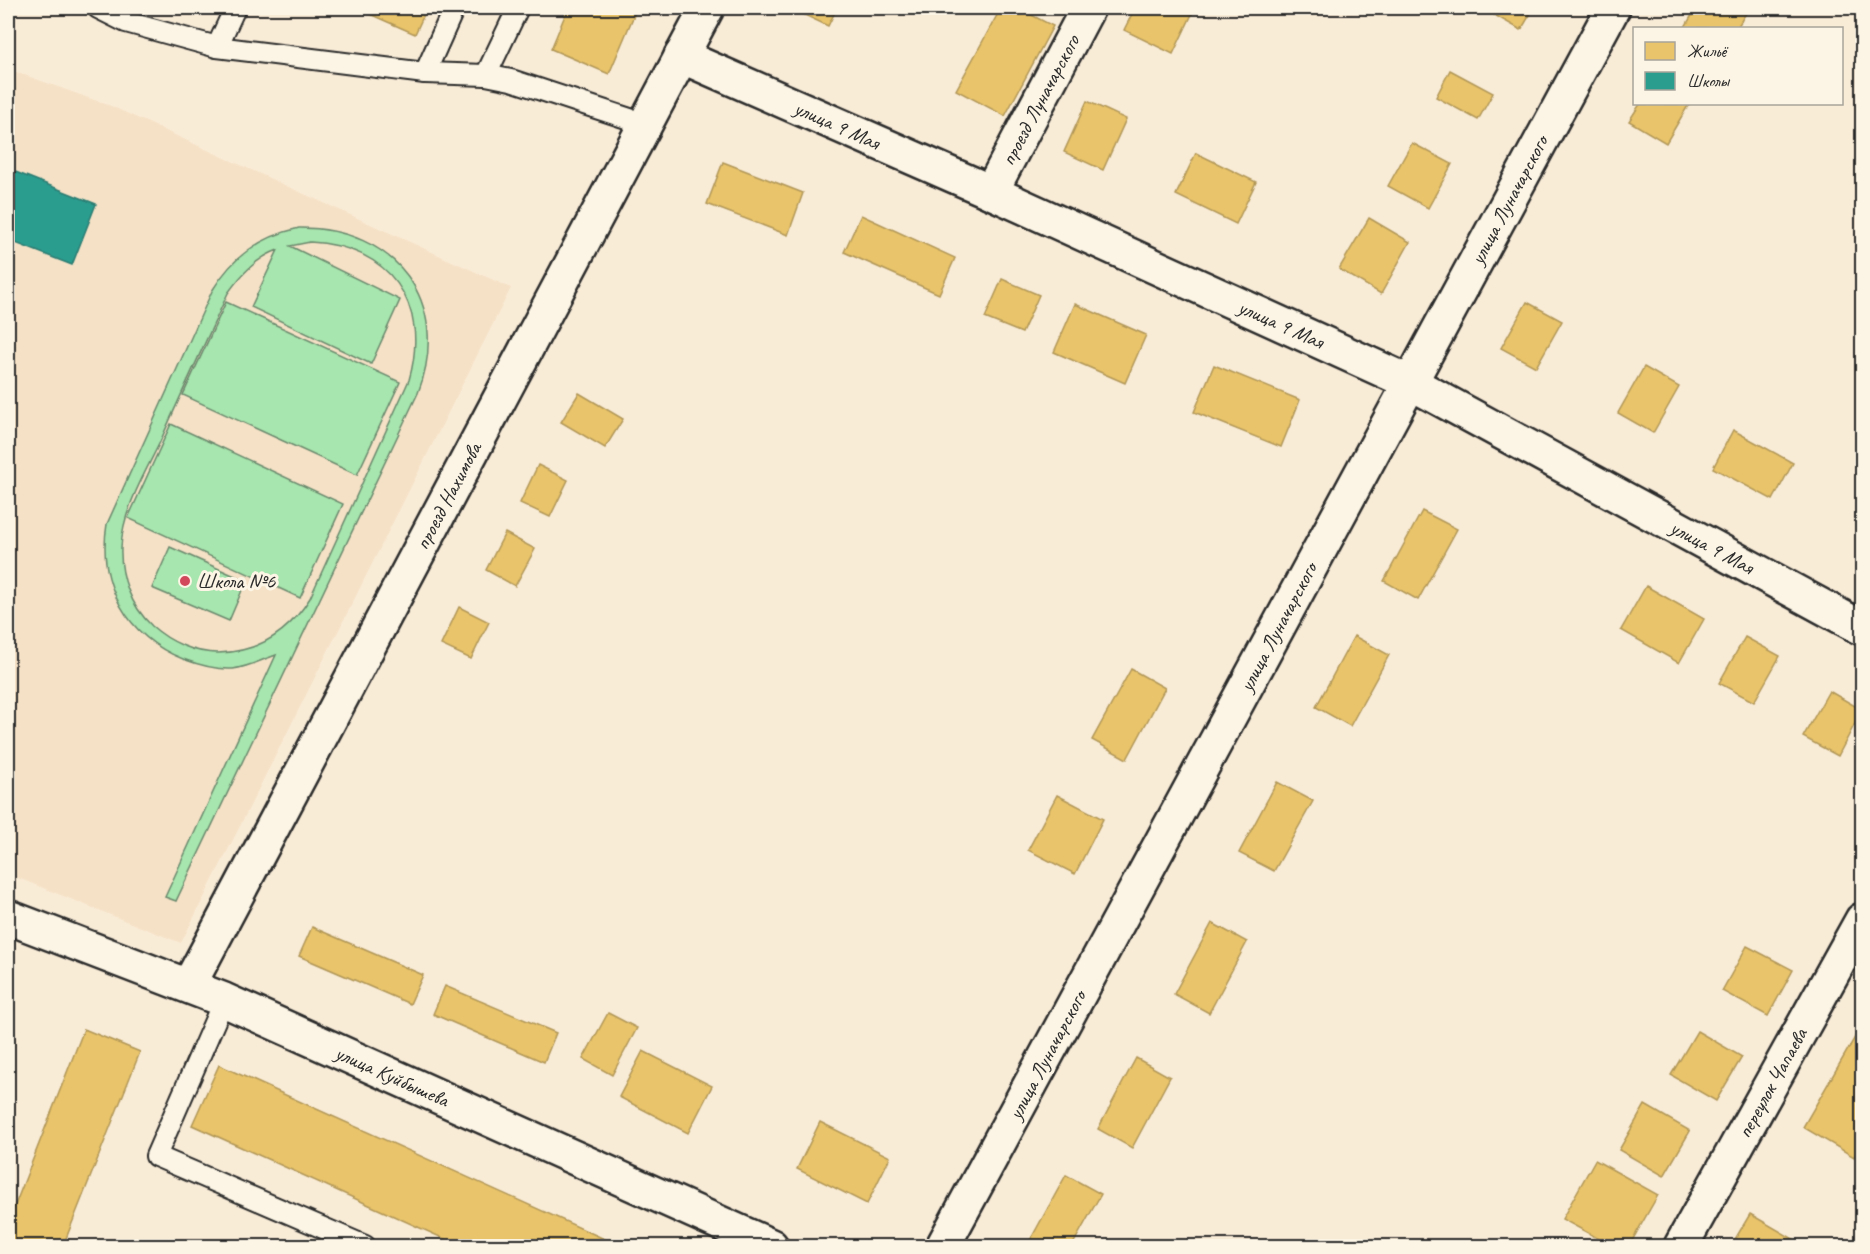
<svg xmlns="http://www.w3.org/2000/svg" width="1870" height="1254" viewBox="0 0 1870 1254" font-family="Caveat,sans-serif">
	<rect width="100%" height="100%" fill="#f9ecd7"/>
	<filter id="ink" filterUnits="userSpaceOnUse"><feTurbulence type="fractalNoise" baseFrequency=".0167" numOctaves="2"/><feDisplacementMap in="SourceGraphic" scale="12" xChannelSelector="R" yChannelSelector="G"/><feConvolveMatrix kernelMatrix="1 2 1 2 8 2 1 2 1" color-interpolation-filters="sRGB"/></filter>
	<g filter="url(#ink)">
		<!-- built -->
		<path fill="#f5e1c6" d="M8 69 111 106 511 288 181 943 8 874Z"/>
		<!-- green -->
		<g fill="#a7e6ae" stroke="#69886c" stroke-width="1.5" fill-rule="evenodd">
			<path d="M299 228C395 227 453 302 418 393L176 901 165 897 276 655C261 660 249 667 233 669 216 670 199 665 183 659 127 637 97 583 107 524L212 291C233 256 260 237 299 228ZM310 242C389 246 431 303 409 380L310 598C289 632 260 652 218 653 194 653 170 642 152 626 131 606 120 577 121 548 122 511 144 475 160 442 182 392 205 343 228 293 241 275 256 258 278 250L251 307 371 364 400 300 290 246Z"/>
			<path d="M226 302 400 382 357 475 183 395Z"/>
			<path d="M171 424 343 504 300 598 128 518Z"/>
			<path d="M170 547 246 581 229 621 152 588Z"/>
		</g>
		<!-- homes -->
		<g fill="#e9c46a" stroke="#b09657" stroke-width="1.5">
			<path d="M356 8H427L415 34Z"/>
			<path d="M568 8H637L609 74 551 49Z"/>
			<path d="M790 8H837L828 26Z"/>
			<path d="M1001 8H1018L1053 26 1005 116 956 90Z"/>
			<path d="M1135 8H1184L1193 12 1173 54 1124 30Z"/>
			<path d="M1492 8H1534L1521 30 1489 12Z"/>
			<path d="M1696 8H1749L1737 28H1688L1685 27Z"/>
			<path d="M1450 70 1493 93 1478 120 1436 97Z"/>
			<path d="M1087 101 1126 119 1103 170 1064 152Z"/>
			<path d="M1640 104H1689L1666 143 1629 121Z"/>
			<path d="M1412 143 1452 164 1428 208 1388 186Z"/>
			<path d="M1196 153 1256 182 1236 224 1176 195Z"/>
			<path d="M723 162 803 193 788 235 707 204Z"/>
			<path d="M861 215 955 258 939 294 844 252Z"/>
			<path d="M1369 218 1410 242 1381 294 1339 269Z"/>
			<path d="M1002 279 1039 295 1022 333 985 318Z"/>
			<path d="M1527 302 1562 321 1536 367 1501 348Z"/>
			<path d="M1075 304 1146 335 1125 383 1054 352Z"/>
			<path d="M1214 365 1300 400 1281 447 1194 412Z"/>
			<path d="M1644 367 1679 387 1653 433 1618 413Z"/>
			<path d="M579 393 623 419 605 448 561 422Z"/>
			<path d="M1733 430 1793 463 1773 500 1713 468Z"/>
			<path d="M538 465 568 480 550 517 520 503Z"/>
			<path d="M1422 511 1457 529 1418 600 1384 581Z"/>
			<path d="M505 533 535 549 515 586 486 570Z"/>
			<path d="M1646 586 1704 619 1679 663 1621 630Z"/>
			<path d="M459 607 489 622 471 659 441 645Z"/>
			<path d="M1354 636 1389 655 1350 726 1316 707Z"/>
			<path d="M1745 637 1780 656 1754 702 1719 683Z"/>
			<path d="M1131 669 1165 688 1127 759 1092 740Z"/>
			<path d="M1829 691 1862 710 1838 756 1803 737Z"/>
			<path d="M1277 782 1313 801 1274 871 1239 853Z"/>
			<path d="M1057 795 1103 819 1075 874 1028 850Z"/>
			<path d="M1212 923 1247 942 1209 1013 1174 994Z"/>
			<path d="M312 927 423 975 410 1004 299 956Z"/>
			<path d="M1747 946 1793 970 1768 1016 1722 991Z"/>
			<path d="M445 986 556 1033 544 1062 433 1014Z"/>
			<path d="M608 1013 637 1028 612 1075 583 1059Z"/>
			<path d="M1862 1025V1142L1854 1157 1803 1127Z"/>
			<path d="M84 1029 140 1052 63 1246H8V1223Z"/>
			<path d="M1697 1031 1742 1057 1716 1101 1671 1075Z"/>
			<path d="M643 1051 712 1086 688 1133 619 1097Z"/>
			<path d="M1136 1058 1170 1077 1132 1148 1098 1129Z"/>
			<path d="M219 1065 620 1246H460L192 1125Z"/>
			<path d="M1645 1105 1690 1131 1664 1176 1619 1150Z"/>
			<path d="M820 1122 890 1157 867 1204 797 1169Z"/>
			<path d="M1595 1160 1658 1195 1629 1246H1612L1562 1219Z"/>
			<path d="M1066 1175 1101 1194 1072 1246H1027Z"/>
			<path d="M1750 1214 1802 1244 1801 1246H1731Z"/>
		</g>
		<!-- schools -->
		<path fill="#2a9d8f" stroke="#2a7b71" stroke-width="1.5" d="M8 169 96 204 72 265 8 240Z"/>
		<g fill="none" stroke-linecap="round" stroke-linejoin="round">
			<!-- service casing -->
			<g stroke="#2b2b2b" stroke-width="24">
				<g id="service">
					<path d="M98 8 126 22 217 47 425 73 486 75 511 80 645 124"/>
					<path d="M217 47 235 8"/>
					<path d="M425 73 454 8"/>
					<path d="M486 75 518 8"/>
					<path d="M224 1000 156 1156 365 1246"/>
				</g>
			</g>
			<!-- minor casing -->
			<g stroke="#2b2b2b" stroke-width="38">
				<g id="minor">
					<path d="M681 56 991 192 1411 383 1862 628"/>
					<path d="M991 192 1088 8"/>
					<path d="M8 917 224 1000 771 1246"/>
					<path d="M189 985 707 8"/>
					<path d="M1681 1246 1862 920"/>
				</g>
			</g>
			<!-- tertiary casing -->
			<g stroke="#2b2b2b" stroke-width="38">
				<path id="tertiary" d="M943 1246 1613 8"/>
			</g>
			<!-- service -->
			<use href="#service" stroke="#fcf5e5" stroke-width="20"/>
			<!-- minor -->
			<use href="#minor" stroke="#fcf5e5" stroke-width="33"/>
			<!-- tertiary -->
			<use href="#tertiary" stroke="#fcf5e5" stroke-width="33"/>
		</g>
	</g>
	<!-- markers -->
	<circle fill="#d1495b" stroke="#fcf5e5" stroke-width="2" cx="185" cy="581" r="6"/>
	<g text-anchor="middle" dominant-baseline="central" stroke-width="6" stroke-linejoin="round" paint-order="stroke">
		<!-- street labels -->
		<g font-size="21" fill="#2b2b2b" stroke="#fcf5e5">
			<text transform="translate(1040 100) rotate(-62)">проезд Луначарского</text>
			<text transform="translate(837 125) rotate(24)">улица 9 Мая</text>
			<text transform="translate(1509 200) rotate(-62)">улица Луначарского</text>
			<text transform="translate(1281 324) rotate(24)">улица 9 Мая</text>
			<text transform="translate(448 496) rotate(-62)">проезд Нахимова</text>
			<text transform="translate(1712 547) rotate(28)">улица 9 Мая</text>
			<text transform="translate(1278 627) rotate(-62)">улица Луначарского</text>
			<text transform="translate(1047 1055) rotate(-62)">улица Луначарского</text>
			<text transform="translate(392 1076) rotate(24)">улица Куйбышева</text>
			<text transform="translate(1772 1083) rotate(-61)">переулок Чапаева</text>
		</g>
		<!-- poi labels -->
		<g font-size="21" fill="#2b2b2b" stroke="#fcf5e5" text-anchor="start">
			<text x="197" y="581">Школа №6</text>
		</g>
	</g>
	<!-- margin -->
	<rect width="1870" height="1254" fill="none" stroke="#fcf5e5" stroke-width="30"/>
	<rect x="15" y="15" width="1840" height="1224" fill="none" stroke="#2b2b2b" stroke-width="2" filter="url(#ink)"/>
	<!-- legend -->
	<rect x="1633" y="27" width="210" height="78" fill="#fcf5e5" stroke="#a8a49b" stroke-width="1.5"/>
	<rect x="1645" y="42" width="30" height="18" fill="#e9c46a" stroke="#a8a49b" stroke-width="1.5"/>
	<text x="1687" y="57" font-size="18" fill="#2b2b2b">Жильё</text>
	<rect x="1645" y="72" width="30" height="18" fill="#2a9d8f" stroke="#a8a49b" stroke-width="1.5"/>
	<text x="1687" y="87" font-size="18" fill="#2b2b2b">Школы</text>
</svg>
